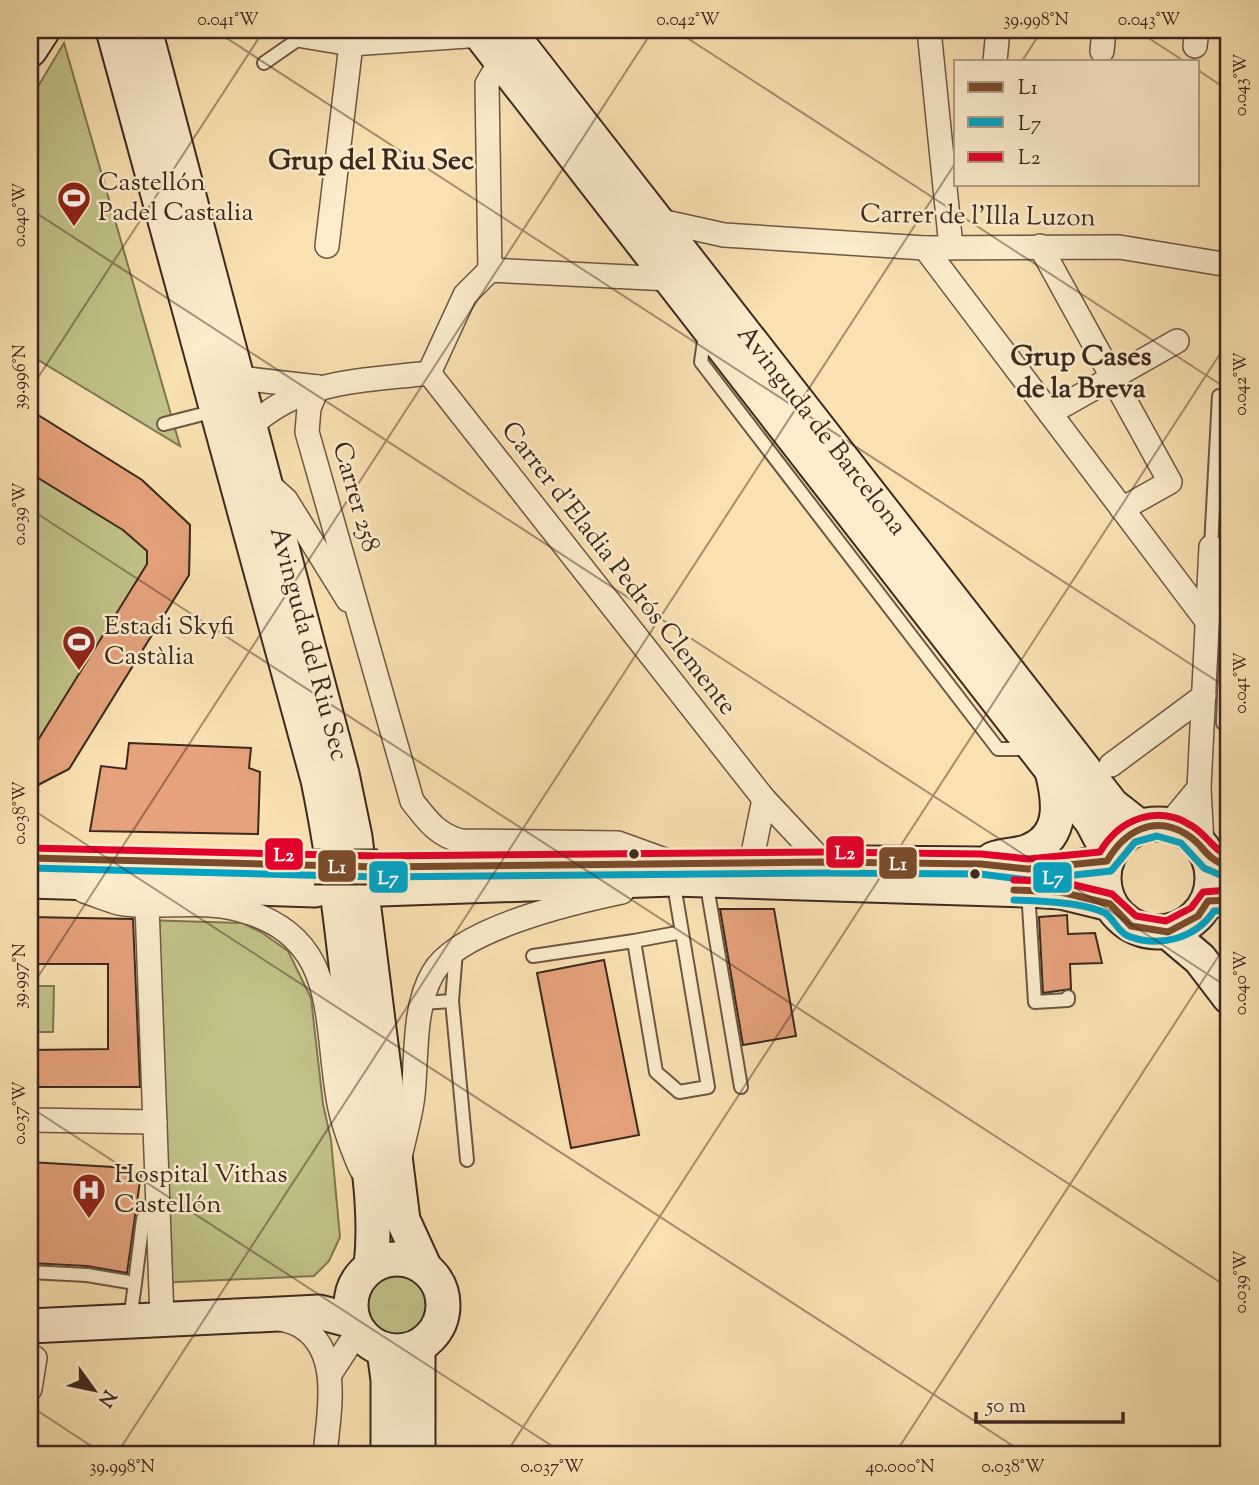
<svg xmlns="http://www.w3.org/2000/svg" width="1259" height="1485" viewBox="0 0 1259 1485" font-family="'Sorts Mill Goudy',serif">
	<rect width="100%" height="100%" fill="#f9e1b1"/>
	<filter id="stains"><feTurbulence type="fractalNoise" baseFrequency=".00286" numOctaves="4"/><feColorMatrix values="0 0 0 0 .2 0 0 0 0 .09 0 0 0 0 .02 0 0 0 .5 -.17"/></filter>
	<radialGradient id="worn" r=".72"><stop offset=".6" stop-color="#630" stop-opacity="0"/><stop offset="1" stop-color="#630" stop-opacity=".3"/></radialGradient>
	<!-- green -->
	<g fill="#c1c289" stroke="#7f7654" stroke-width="2">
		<path d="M64 43 180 446 30 355V100Z"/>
		<path d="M30 410 142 480 190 525 189 575 69 769 30 789Z"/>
		<path d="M143 920 242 923 261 932 288 951 311 998 323 1104 331 1140 340 1237 329 1261 314 1276 156 1283Z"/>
		<path d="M36 986H54L53 1032H35Z"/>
		<circle cx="396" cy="1305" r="33"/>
	</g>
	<!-- building -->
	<g fill="#e6a27c" stroke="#3d2920" stroke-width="2">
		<path d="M30 410 142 480 190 525 189 575 69 769 30 789V743L35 745 147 564V551L123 530 30 473Z"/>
		<path d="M129 743 251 748 249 768 260 772 258 834 90 831 101 766 126 769Z"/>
		<path d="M720 909H774L796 1036 743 1045Z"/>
		<path d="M1067 915 1068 934 1095 933 1102 963 1070 964 1071 989 1043 993 1039 917Z"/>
		<path d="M30 917 133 919 140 1087H30V1050L108 1049V964H30Z"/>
		<path d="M604 960 639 1135 571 1148 537 973Z"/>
		<path d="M30 1162 129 1168V1172L141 1174 127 1273 87 1266 30 1263Z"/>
	</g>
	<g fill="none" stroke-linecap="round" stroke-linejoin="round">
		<!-- lane casing -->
		<g stroke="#6c5744" stroke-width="16">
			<g id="lane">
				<path d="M264 63 303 36"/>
				<path d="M705 334 701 362 998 749H1031"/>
				<path d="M164 424 215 411"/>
				<path d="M1211 547 1219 396"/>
				<path d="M1229 559 1223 723H1229"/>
				<path d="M673 879 708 1087 679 1092 656 1072 634 941 682 932"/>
				<path d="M706 880 741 1087"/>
				<path d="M1028 890 1035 1002 1068 1000V997"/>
				<path d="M533 956 634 941"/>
				<path d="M452 1001 467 1160"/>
				<path d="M422 1003 452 1001 456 951"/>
				<path d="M30 1272 87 1275 135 1283 130 1320"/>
				<path d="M135 1283 143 1219"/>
			</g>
		</g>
		<!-- street casing -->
		<g stroke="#6c5744" stroke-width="26">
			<g id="street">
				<path d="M301 30 303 36 351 44 482 35"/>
				<path d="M929 30 951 247"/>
				<path d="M1195 46 1197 30"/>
				<path d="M1102 51 1104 30"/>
				<path d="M995 61 998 30"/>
				<path d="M656 220 724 235 925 248 1119 247 1229 265"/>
				<path d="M327 246 351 44"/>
				<path d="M1040 246 1170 482 1122 509"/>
				<path d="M925 248 1207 621"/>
				<path d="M490 270 487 84 501 60"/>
				<path d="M429 373 764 799 823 862"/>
				<path d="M239 378 318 387"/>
				<path d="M318 387 309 408 307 432 412 801C427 820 437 835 461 841L618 843 676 864"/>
				<path d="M1050 413 1177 341"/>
				<path d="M251 426C301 379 364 381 429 373L465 295 490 270 670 279"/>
				<path d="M266 482 286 500 348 600"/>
				<path d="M1111 765 1204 696"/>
				<path d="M1169 824 1199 788"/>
				<path d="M1202 845 1199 788 1211 547"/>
				<path d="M751 863 764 799"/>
				<path d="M84 891C97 895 111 902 124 904 161 908 201 900 237 909 339 935 324 1015 338 1098 342 1123 351 1146 361 1169"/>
				<path d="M147 905 162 1319"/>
				<path d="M30 1120 155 1122"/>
				<path d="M401 1153C405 1134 411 1114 413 1095 417 1057 413 1007 433 973 458 929 574 902 622 892"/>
				<path d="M277 1318C284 1320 295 1322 302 1327 343 1353 328 1416 325 1455"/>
				<path d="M330 1374 358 1331"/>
				<path d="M30 1389 35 1358"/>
			</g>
		</g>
		<!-- secondary casing -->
		<g stroke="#3d2920" stroke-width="37">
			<g id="secondary">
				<path d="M113 30 318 780C339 881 348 983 359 1086 365 1145 378 1207 371 1266"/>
				<path d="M145 30 342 774 355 837 403 1220 424 1266"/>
				<path d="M477 30 1092 822 1109 854"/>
				<path d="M508 30 1112 805 1140 827"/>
				<path d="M30 50 43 30"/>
				<circle cx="1158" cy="878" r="54"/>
				<path d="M993 859C1005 854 1020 856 1031 850 1065 835 1059 799 1052 771"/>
				<path d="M865 863 981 864 1001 868 1063 870 1107 861"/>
				<path d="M30 881 315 890"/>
				<path d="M380 889 673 879 1028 890 1061 892 1110 904"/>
				<path d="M1168 932 1200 959 1229 997"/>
				<circle cx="397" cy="1305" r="46"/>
				<path d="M30 1326 319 1312 353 1321"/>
				<path d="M418 1347V1455"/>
				<path d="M384 1350 388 1380V1455"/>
			</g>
		</g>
		<!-- lane -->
		<use href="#lane" stroke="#fbeccc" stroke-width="12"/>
		<!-- street -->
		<use href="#street" stroke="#fbeccc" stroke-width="23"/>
		<!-- secondary -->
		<use href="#secondary" stroke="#fbeccc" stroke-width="33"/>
		<!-- secondary-bridge casing -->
		<g stroke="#3d2920" stroke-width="37" stroke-linecap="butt">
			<path id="secondary-bridge" d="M314 867H378"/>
		</g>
		<!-- secondary-bridge -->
		<use href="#secondary-bridge" stroke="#fbeccc" stroke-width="33"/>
		<!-- bus-1 casing -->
		<g stroke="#fbeccc" stroke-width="12">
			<g id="bus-1">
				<path d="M30 858 378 867 823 862 981 864 1028 869 1107 861C1124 832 1153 814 1186 834 1206 846 1202 857 1229 867"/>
				<path d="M1014 890 1061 892 1110 904 1131 926 1168 932 1198 916 1208 901 1229 900"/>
			</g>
		</g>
		<!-- bus-2 casing -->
		<g stroke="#fbeccc" stroke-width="12">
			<g id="bus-2">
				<path d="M30 868 378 877 823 873 980 874 1029 880 1111 871 1135 842 1157 836 1181 843 1204 868 1225 877"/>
				<path d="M1014 900C1037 901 1084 902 1105 913 1114 919 1118 932 1128 936 1159 948 1195 939 1214 911L1229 910"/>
			</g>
		</g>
		<!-- bus-3 casing -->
		<g stroke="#fbeccc" stroke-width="12">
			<g id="bus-3">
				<path d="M30 848 378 856 823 852 981 854 1029 859 1100 852C1120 818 1158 804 1192 826 1207 835 1213 850 1229 856"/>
				<path d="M1014 880 1062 882 1112 894 1136 916 1166 921 1191 908 1203 892 1229 890"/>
			</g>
		</g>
		<!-- bus-1 -->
		<use href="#bus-1" stroke="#7a4b2a" stroke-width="7"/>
		<!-- bus-2 -->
		<use href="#bus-2" stroke="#03a3c5" stroke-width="7"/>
		<!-- bus-3 -->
		<use href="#bus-3" stroke="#e4002b" stroke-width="7"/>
	</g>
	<!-- ticks -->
	<path fill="none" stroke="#3d2920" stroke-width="2" stroke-opacity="0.45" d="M214 30 1229 689M675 30 1229 390M1136 30 1184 61M1022 61 1042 30M1198 70 1229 91M30 209 1229 988M30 390 264 30M30 509 1229 1288M30 808 1027 1455M30 989 653 30M30 1107 566 1455M30 1406 105 1455M116 1455 956 162M505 1455 1229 340M894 1455 1229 940"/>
	<!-- icons -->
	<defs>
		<g id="stadium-pin" transform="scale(1.75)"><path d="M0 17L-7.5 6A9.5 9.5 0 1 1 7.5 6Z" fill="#8f2418" stroke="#fbeccc"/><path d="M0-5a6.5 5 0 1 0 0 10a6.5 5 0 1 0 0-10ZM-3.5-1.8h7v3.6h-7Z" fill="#fff"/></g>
		<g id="hospital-pin" transform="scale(1.75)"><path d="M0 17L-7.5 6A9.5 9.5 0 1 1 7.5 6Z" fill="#8f2418" stroke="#fbeccc"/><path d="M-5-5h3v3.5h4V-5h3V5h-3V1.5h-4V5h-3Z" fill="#fff"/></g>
	</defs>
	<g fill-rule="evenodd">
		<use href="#stadium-pin" x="74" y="198"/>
		<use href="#stadium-pin" x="79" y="642"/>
		<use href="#hospital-pin" x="89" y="1190"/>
	</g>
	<!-- markers -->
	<g fill="#3d2920" stroke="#fbeccc" stroke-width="2.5">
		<circle cx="634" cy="854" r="6"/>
		<circle cx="975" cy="874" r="6"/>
	</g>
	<g text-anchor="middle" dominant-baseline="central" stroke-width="5" stroke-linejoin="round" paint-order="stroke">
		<!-- poi labels -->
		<g font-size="26" fill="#3d2920" stroke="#fbeccc" text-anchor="start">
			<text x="98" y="183">Castellón<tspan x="98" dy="30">Padel Castalia</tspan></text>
			<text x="104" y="627">Estadi Skyfi<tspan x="104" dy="30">Castàlia</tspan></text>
			<text x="114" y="1175">Hospital Vithas<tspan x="114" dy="30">Castellón</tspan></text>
		</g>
		<!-- street labels -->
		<g font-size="26" fill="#3d2920" stroke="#fbeccc">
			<text transform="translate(978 217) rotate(1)">Carrer de l'Illa Luzon</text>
			<text transform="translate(821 431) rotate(52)">Avinguda de Barcelona</text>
			<text transform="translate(355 497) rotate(74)">Carrer 258</text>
			<text transform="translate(618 569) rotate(52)">Carrer d'Eladia Pedrós Clemente</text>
			<text transform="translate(308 644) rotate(75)">Avinguda del Riu Sec</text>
		</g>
		<!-- neighbourhood labels -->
		<g font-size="28" font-weight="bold" fill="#3d2920" stroke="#fbeccc">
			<text x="371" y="162">Grup del Riu Sec</text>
			<text x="1081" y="358">Grup Cases<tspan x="1081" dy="32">de la Breva</tspan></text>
		</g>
	</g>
	<g stroke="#fbeccc" stroke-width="2.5">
		<rect x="825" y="835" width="40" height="34" rx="7" fill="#e4002b"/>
		<rect x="264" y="837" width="40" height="34" rx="7" fill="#e4002b"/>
		<rect x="878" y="846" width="40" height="34" rx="7" fill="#7a4b2a"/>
		<rect x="317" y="849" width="40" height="34" rx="7" fill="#7a4b2a"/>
		<rect x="368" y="860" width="41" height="34" rx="7" fill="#03a3c5"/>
		<rect x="1032" y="861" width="41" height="33" rx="7" fill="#03a3c5"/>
	</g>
	<g font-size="19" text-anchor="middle" font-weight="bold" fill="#fff">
		<text x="845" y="859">L2</text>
		<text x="284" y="861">L2</text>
		<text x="898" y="870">L1</text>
		<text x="337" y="873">L1</text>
		<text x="388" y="884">L7</text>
		<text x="1053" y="884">L7</text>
	</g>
	<!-- margin -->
	<rect width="1259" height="1485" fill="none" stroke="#f9e1b1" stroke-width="77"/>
	<!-- legend -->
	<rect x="954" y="60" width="245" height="126" fill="#fbeccc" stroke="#af9e87" stroke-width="2"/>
	<rect x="968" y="82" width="35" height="10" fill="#7a4b2a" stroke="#af9e87" stroke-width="2"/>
	<text x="1018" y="94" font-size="21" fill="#3d2920">L1</text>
	<rect x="968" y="117" width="35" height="10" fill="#03a3c5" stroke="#af9e87" stroke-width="2"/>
	<text x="1018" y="130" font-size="21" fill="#3d2920">L7</text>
	<rect x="968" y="152" width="35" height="10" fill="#e4002b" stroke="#af9e87" stroke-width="2"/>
	<text x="1018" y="164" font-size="21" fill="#3d2920">L2</text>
	<!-- north arrow -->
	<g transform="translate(94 1390) rotate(123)" stroke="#fbeccc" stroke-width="5" paint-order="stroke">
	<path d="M0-5L12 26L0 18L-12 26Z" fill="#3d2920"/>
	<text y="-10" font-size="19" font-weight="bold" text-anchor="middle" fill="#3d2920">N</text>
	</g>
	<!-- scale -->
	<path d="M976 1412v10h147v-10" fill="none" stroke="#3d2920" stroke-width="3.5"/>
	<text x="986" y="1412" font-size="21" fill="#3d2920" stroke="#fbeccc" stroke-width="5" paint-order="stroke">50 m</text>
	<rect x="38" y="38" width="1182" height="1408" fill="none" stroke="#3d2920" stroke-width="2.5"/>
	<g font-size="18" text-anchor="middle" fill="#3d2920">
		<text x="228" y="25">0.041°W</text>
		<text x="688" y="25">0.042°W</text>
		<text x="1036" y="25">39.998°N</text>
		<text x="1149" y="25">0.043°W</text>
		<text transform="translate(1240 85) rotate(-90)" y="6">0.043°W</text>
		<text transform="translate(19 215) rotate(-90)" y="6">0.040°W</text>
		<text transform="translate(19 377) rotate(-90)" y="6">39.996°N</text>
		<text transform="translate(1240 384) rotate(-90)" y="6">0.042°W</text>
		<text transform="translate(19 514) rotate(-90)" y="6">0.039°W</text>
		<text transform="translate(1240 683) rotate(-90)" y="6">0.041°W</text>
		<text transform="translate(19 813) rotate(-90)" y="6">0.038°W</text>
		<text transform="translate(19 976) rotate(-90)" y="6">39.997°N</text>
		<text transform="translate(1240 983) rotate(-90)" y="6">0.040°W</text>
		<text transform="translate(19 1113) rotate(-90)" y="6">0.037°W</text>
		<text transform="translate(1240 1282) rotate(-90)" y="6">0.039°W</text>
		<text x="122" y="1472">39.998°N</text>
		<text x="552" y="1472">0.037°W</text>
		<text x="900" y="1472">40.000°N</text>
		<text x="1013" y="1472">0.038°W</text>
	</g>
	<rect width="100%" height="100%" filter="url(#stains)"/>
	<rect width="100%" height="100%" fill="url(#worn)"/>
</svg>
